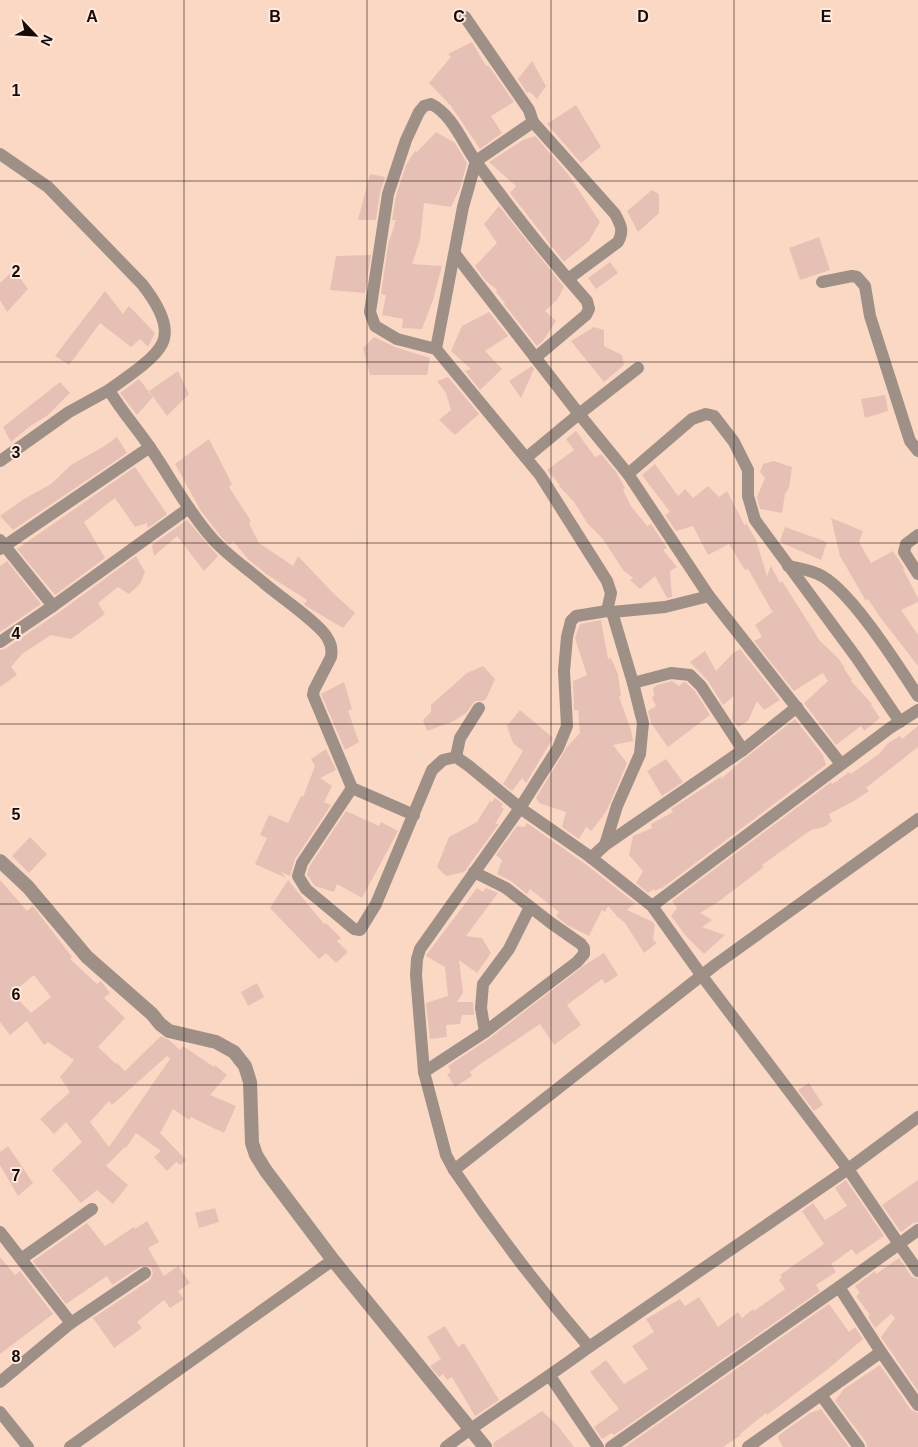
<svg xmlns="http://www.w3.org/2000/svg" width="918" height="1447" viewBox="0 0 918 1447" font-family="Arial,sans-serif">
	<rect width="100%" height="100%" fill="#fbd8c4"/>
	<!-- building -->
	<g fill="#e7c0b5" fill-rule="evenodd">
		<path d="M472 42 486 66 488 65 514 102 491 116 502 133 480 149 451 106 429 83 451 57 448 54Z"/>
		<path d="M532 61 546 86 537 99 530 92 527 93 518 79Z"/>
		<path d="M576 105 601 147 581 163 547 124Z"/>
		<path d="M436 132 455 143 467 163 460 188 451 207 424 203 420 240 412 264 442 266 433 300 422 329 402 328 403 319 382 315 386 295 381 294 388 245 396 220H392L396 196 406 165 415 151 417 152Z"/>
		<path d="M535 136 568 174 600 222 589 241 564 262 510 193 516 186 489 162 523 140Z"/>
		<path d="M370 174 385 177 380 193 376 220H358Z"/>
		<path d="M652 190 659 194V213L638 232 627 211Z"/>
		<path d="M499 206 564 287 557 300 545 311 556 321 543 341 537 346 504 304 505 303 496 292 497 290 486 281 475 266 497 243 484 224Z"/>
		<path d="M819 237 830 270 800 280 789 248Z"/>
		<path d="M371 255 365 293 330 290 336 256Z"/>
		<path d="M610 262 618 273 596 289 588 278Z"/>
		<path d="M14 270 28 289 7 312 0 300V283Z"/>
		<path d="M105 291 123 314 129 306 155 333 148 347 140 339 131 347 100 323 69 365 55 356Z"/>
		<path d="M489 312 508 336 485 351 502 369 480 390 465 371 471 369 451 351 462 326Z"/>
		<path d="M594 327 604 330V346L622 355 624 365 604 382 571 341Z"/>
		<path d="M374 337 395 347 430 358 427 375H370L363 348Z"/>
		<path d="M532 366 534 369 521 398 509 381Z"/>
		<path d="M178 371 189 394 167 416 149 391Z"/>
		<path d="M448 377 479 414 455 435 439 420 451 410 446 393 437 381Z"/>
		<path d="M139 379 153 397 137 415 120 393Z"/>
		<path d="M60 382 70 393 48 415 29 427 11 442 3 427Z"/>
		<path d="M885 395 888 411 865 418 861 399Z"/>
		<path d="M576 431 595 457 601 454 616 472 625 488 623 490 631 506 647 526 651 524 667 548 663 550 677 567 670 571 672 597 667 598 655 576 640 589 630 580 633 578 623 570 603 539 588 524 574 502 559 486 560 485 547 470 574 450 566 439Z"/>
		<path d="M117 437 127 453 13 530 0 516 24 499 51 484 71 465 103 447Z"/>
		<path d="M209 439 232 484 229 487 251 521 249 523 259 543 293 566 298 556 334 594 355 613 343 628 306 606 304 604 307 600 266 574 249 560 233 541 230 545 222 538 201 511 175 464Z"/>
		<path d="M774 461 792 467 789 488 785 494 782 513 760 509 757 497 765 478 760 472 763 464Z"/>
		<path d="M655 464 678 496 685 489 693 498 708 486 719 497 727 491 745 526 746 523 756 540 767 576 771 566 780 583 782 581 820 641 837 657 845 668 844 669 852 680 851 681 872 704 871 705 880 718 864 731 861 726 836 745 804 703 828 681 823 673 794 691 754 641 762 637 755 625 774 611H772L748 569 745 570 729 544 708 555 693 526 676 531 665 515 670 512 642 475Z"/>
		<path d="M135 467 167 514 148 528 147 523 135 527 115 498 84 522 105 558 55 595 17 549Z"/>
		<path d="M831 518 863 531 859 542 871 563 893 551 904 568 903 569 918 598V602L901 610 918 635V666L880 617 868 599 866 601 840 556Z"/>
		<path d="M187 520 218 556 204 571 177 536 154 556 152 545Z"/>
		<path d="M785 527 827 542 821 560 782 543 780 541Z"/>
		<path d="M136 556 145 572 140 584 129 594 118 587 98 603 105 614 71 639 51 635 22 654 11 667 17 675 0 687V650L5 649 58 613Z"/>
		<path d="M7 561 41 604 0 632V566Z"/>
		<path d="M601 620 608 659 611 658 618 674 621 696 619 697 631 730 633 741 613 745 627 763 608 808 603 816 591 831 586 827 579 839 562 827 566 812 539 803 536 798 567 747 580 733 578 710H574L573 681 587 675 575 638 580 624Z"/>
		<path d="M740 649 780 700 764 710 757 701 748 721 738 727 732 719 734 696 723 705 708 681 690 662 705 651 716 671 734 652Z"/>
		<path d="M483 666 495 679 486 699 483 701H475L466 713 454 721 427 731 423 720 431 712V705L467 673Z"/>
		<path d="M672 681 679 686 684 682 686 683 695 691 710 715 668 747 651 723 648 711 656 706 652 698 654 695 653 688 657 685Z"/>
		<path d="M344 682 352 709 348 711 359 742 345 750 321 694Z"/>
		<path d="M520 710 553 738 526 783 522 778 512 791 503 784 523 751 513 743 507 726Z"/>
		<path d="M795 719 823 755 826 765 661 889 660 888 655 891 654 889 648 893 636 883 643 871 629 855 633 836 652 828 651 824 673 812 671 809 722 776 720 780 740 762Z"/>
		<path d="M918 726V747L866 788 869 791 854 801 829 814 832 821 824 827 811 830 762 865 764 867 718 902 700 913 712 920 702 927 725 935 704 954 685 935 671 916 677 908 672 901 831 782 832 784 837 781 849 772 851 774 879 754 888 743 900 736 902 739Z"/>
		<path d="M326 749 336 770 320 778 332 786 324 802 331 805 295 859 290 876 281 872 286 878 255 864 267 838 260 835 269 815 288 823 301 796 303 797 315 766 311 759Z"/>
		<path d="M666 759 683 782 662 796 647 771Z"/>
		<path d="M495 798 503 804 501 807 504 809 495 824H499L464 872 446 876 437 867 449 837 477 822 490 801 492 802Z"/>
		<path d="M346 811 379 826 381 822 398 831 362 898 337 884 334 892 315 886 307 875 309 867Z"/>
		<path d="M527 823 584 863 635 903 627 910 653 922 655 925 653 940 657 943 644 953 625 923 618 917H616L617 916 608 906 605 912 602 910 589 936 567 925 556 916 559 912 530 889 527 894 511 881 497 874 502 860 496 855 517 826 525 827Z"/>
		<path d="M30 837 47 854 29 873 12 856Z"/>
		<path d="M0 880 27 911 33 906 72 957 70 959 97 984 101 981 110 993 104 998 125 1018 98 1047 116 1064 117 1063 125 1071 161 1036 169 1040 180 1050 183 1046 214 1067 215 1065 227 1075 210 1095 236 1106 224 1133 191 1117 189 1120 173 1109 160 1133 186 1160 181 1165 176 1162 167 1171 154 1157 161 1151 136 1133 126 1148 125 1147 106 1166 128 1185 113 1204 97 1190 81 1203 52 1170 82 1142 66 1122 54 1134 40 1119 70 1092 60 1077 74 1060 48 1042 44 1045 27 1021 10 1035 0 1022ZM34 975 51 997 31 1013 12 993ZM167 1056 170 1059 109 1147 90 1122 109 1101 112 1105Z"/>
		<path d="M288 880 324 924 326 923 341 938 337 941 348 952 336 963 326 953 319 959 270 908Z"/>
		<path d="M477 888 483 892 486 888 498 893 466 936 482 938 491 953 477 973 459 960 463 992 464 991 457 1002H473L474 1015H462L460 1024 446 1025 447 1037 430 1039 426 1003 448 996 445 967 426 956 427 954Z"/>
		<path d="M604 953 618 975 605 984 602 979 567 1005 581 1025 554 1045 540 1024 479 1065 470 1072 472 1076 455 1087 447 1074 451 1072 448 1066 490 1038 586 964Z"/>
		<path d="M257 983 264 997 248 1006 241 992Z"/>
		<path d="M809 1083 823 1105 814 1111 798 1090Z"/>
		<path d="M8 1146 33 1183 18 1196 0 1165V1152Z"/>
		<path d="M846 1180 884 1236 856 1255 852 1249 831 1264 836 1272 816 1285 820 1291 614 1435 612 1433 602 1439 594 1427 619 1409 590 1372 606 1360 624 1384 648 1369 632 1346 654 1332 646 1319 680 1299 685 1306 699 1297 718 1327 738 1312 742 1318 753 1309 754 1311 771 1299 785 1289 779 1280 782 1277 780 1275 824 1244 802 1211 813 1203 825 1220 847 1206 835 1188Z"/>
		<path d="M918 1180V1222L913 1223 901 1232 882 1205Z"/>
		<path d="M215 1208 219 1222 199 1228 195 1213Z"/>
		<path d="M147 1221 159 1242 148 1248 164 1276 178 1266 190 1283 178 1291 184 1299 170 1308 164 1300 137 1322 142 1328 114 1348 93 1318 150 1280 153 1273 151 1268 148 1266H141L112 1285 107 1276 66 1304 33 1261 87 1223 105 1246 134 1227 135 1229Z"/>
		<path d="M0 1257 15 1275 20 1271 53 1314 0 1354Z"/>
		<path d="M899 1258 911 1276 918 1279V1391L881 1337 895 1318 891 1314 875 1328 868 1317 870 1315 856 1296 860 1293 855 1286 875 1271 876 1274Z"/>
		<path d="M829 1304 849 1332 855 1327 863 1339 828 1369 767 1415 766 1413 740 1434 741 1435 723 1447H625Z"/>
		<path d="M445 1326 458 1347 464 1343 499 1400 475 1416 452 1377 447 1380 443 1374 439 1377 430 1366 441 1359 427 1337Z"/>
		<path d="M880 1365 911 1410 918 1413V1447H867L866 1442 835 1401 844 1389Z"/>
		<path d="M821 1409 849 1447H783L778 1438 779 1435 810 1413Z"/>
		<path d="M542 1411 558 1426 574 1447H494L493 1443Z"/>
	</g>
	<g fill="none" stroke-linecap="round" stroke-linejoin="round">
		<!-- minor -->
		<g stroke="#9e8f87" stroke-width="12">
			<path d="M465 17 529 110 533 122 615 214C621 225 624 231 618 242L568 279"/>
			<path d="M0 154 48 187 142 284C153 298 172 325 162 344 154 360 124 379 109 390 121 411 138 429 151 449 171 478 187 510 211 537 225 554 248 569 265 584 279 596 322 625 328 639 331 644 332 651 331 657L314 690 313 695 352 788 414 815"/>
			<path d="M455 254 579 414 526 458"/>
			<path d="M822 282 852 276 857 277 865 286 870 316 910 441 918 451"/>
			<path d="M436 349 463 207 476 161 533 122"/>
			<path d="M535 358 586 315 589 309 587 301C548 257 512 211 477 163 463 144 453 115 431 104L424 106 419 112 406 140 388 194 370 312 375 326 397 339 436 349 540 475 607 581 611 593 607 611"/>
			<path d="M638 368 579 414 628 474 709 596 841 764"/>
			<path d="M0 461 69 412 109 390"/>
			<path d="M628 474 692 419 706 414 714 416 734 442 748 470V496L755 520 856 657 900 722"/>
			<path d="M918 535 906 544 904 552 918 574"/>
			<path d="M0 540 53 606"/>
			<path d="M0 549 150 447"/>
			<path d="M788 566C798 568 809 570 818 574 849 587 899 667 918 696"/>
			<path d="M0 642 53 606 189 508"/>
			<path d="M633 683 671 673 690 675 701 686 743 750"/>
			<path d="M456 757 460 738 479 708"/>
			<path d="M352 788 302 863 298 876 306 889 354 929 360 930 376 904 432 770 443 760 456 757 469 766 520 808 589 856 652 906 702 976 848 1169 899 1244 839 1287 881 1352 748 1447"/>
			<path d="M605 845 617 806 640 754 643 723 633 683 612 612"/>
			<path d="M591 858 605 845 743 750 797 707"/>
			<path d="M652 906 890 728 918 710"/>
			<path d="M485 1032 481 1008 483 984 509 949 530 907"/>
			<path d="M424 1072 485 1032 577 962 584 954V948L581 944 551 923 506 888 474 872"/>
			<path d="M454 1170 446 1155 424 1072 416 975 417 959 420 949 520 808 558 748 567 726 564 671 567 637 571 621 576 616 607 611 612 612 665 607 709 596"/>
			<path d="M918 1230 899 1244 918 1271"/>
			<path d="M0 1232 71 1323 0 1382"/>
			<path d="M21 1259 92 1209"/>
			<path d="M71 1323 145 1273"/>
			<path d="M589 1347C540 1290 496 1232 454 1170L715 965 918 819"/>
			<path d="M881 1352 918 1405"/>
			<path d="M550 1376 598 1447"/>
			<path d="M821 1395 859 1447"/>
			<path d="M0 1412 28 1447"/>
			<path d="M70 1447 333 1260"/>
			<path d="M446 1447C493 1412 542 1382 589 1347L848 1169 918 1117"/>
			<path d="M611 1447 839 1287"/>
		</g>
		<!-- tertiary -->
		<path stroke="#9e8f87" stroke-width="14" d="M0 861 28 887 87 957 152 1014 160 1024 169 1031 216 1042 234 1052 245 1066 250 1082 252 1143 256 1155 266 1171 333 1260 485 1447"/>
	</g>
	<!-- grid -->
	<path fill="none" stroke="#150a05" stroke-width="1" stroke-opacity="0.55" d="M184 0V1447M367 0V1447M551 0V1447M734 0V1447M0 181H918M0 362H918M0 543H918M0 724H918M0 904H918M0 1085H918M0 1266H918"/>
	<g font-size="16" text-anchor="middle" font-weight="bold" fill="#150a05" stroke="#fee8dc" stroke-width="4" stroke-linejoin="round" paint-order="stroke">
		<text x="92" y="22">A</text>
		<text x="275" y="22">B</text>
		<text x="459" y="22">C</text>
		<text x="643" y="22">D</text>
		<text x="826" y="22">E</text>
		<text x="16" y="96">1</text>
		<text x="16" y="277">2</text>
		<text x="16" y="458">3</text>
		<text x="16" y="639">4</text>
		<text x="16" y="820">5</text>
		<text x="16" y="1000">6</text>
		<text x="16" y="1181">7</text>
		<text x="16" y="1362">8</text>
	</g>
	<!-- north arrow -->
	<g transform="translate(35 35) rotate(115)" stroke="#fee8dc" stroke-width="4" paint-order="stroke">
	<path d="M0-4L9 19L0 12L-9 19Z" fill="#150a05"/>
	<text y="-8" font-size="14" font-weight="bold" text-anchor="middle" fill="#150a05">N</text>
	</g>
</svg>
